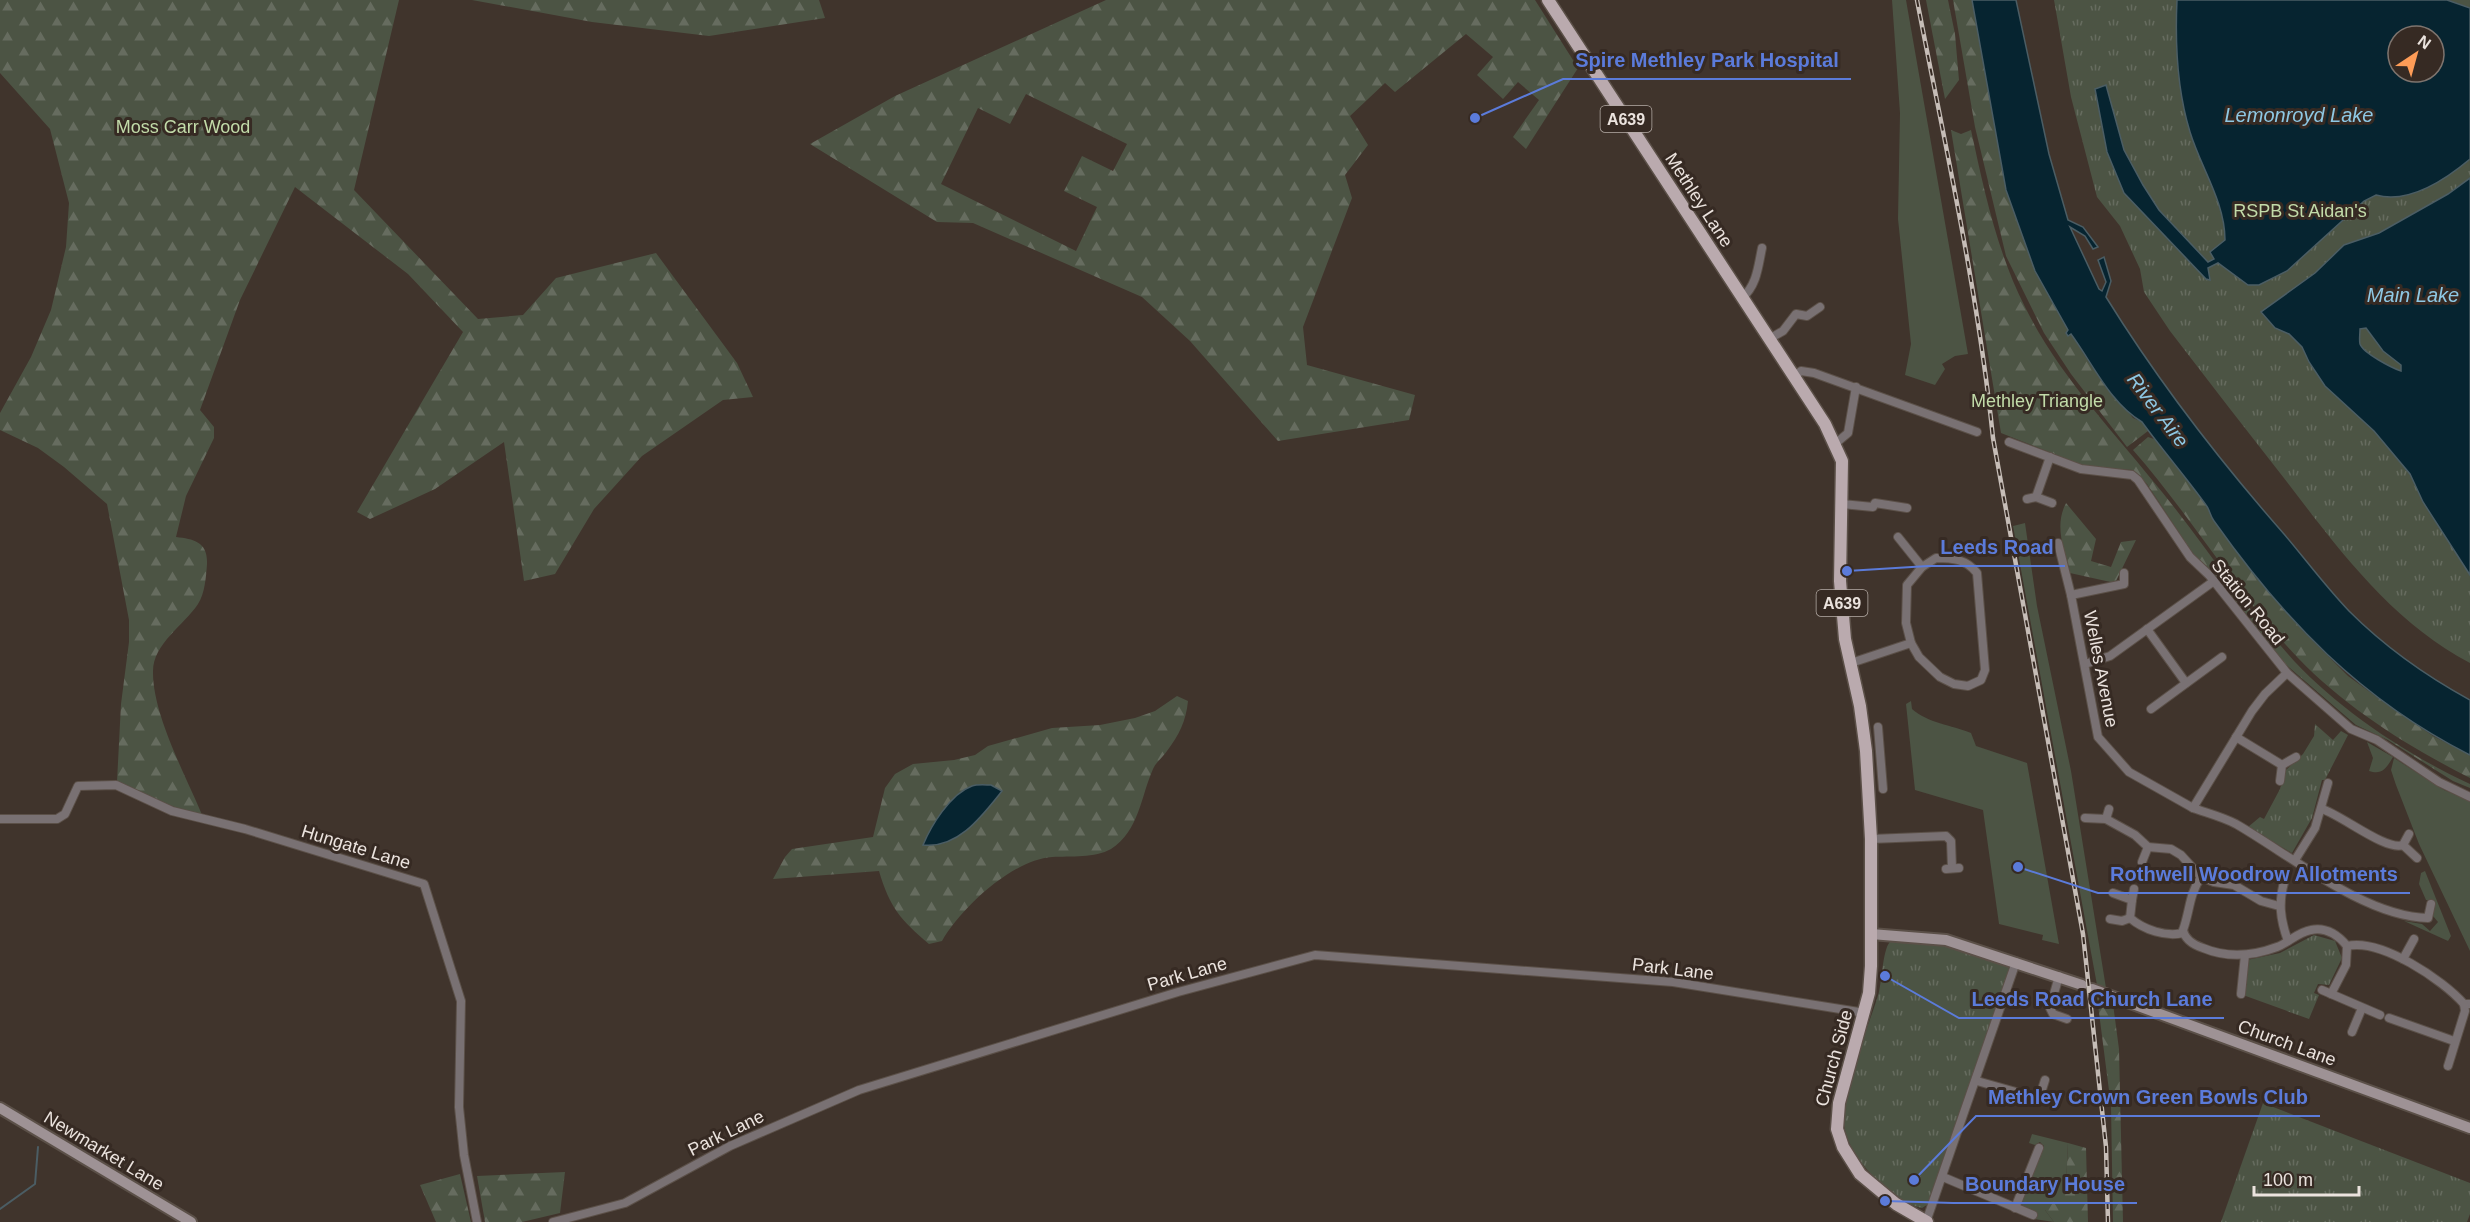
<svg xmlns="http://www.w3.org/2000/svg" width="2470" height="1222" viewBox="0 0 2470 1222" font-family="Helvetica,sans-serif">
	<defs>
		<pattern id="forest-firs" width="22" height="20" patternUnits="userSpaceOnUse" patternTransform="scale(1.5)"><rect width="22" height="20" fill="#4c5444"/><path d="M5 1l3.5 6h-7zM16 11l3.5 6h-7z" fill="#666c5f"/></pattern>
		<pattern id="park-tufts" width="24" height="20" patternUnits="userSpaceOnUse" patternTransform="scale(1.5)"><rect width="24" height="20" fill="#4c5444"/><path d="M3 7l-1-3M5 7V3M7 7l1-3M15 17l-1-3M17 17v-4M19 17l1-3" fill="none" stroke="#666c5f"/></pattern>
	</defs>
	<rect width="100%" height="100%" fill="#40342c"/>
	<!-- green -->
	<g fill="#4c5444">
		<path d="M1892 0H1906L1968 354 1955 356 1942 364 1945 369 1935 385 1905 375 1911 344 1898 219 1900 113Z"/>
		<path d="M2025 523 2037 606 2071 771 2106 988 2097 985 2013 526Z"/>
		<path d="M1911 701 1912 709C1928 723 1951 725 1971 733L1976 746 2027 763 2059 944 2042 940 2043 935 1999 924 1983 810 1915 790 1906 704Z"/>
		<path d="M2367 742 2393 757C2386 769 2382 775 2369 771L2373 758Z"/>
		<path d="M2394 758 2444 790 2470 801V951L2419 844 2396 785 2391 770Z"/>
		<path d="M2425 871 2451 936 2448 941 2404 921 2422 924 2430 931 2438 922 2433 916 2435 902 2426 900 2419 884 2421 873Z"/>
		<path d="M2032 1134 2068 1143 2066 1187 2055 1195 2045 1210 2054 1222 2034 1219 2036 1213 2021 1205 2044 1146 2040 1142 2035 1145 2029 1143Z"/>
	</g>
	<!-- forest -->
	<g fill="url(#forest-firs)" fill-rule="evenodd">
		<path d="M0 0H399L354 190 478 319 523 315 556 278 656 253 737 363 753 397 723 400 642 456 594 509 555 574 524 581 504 442 435 489 370 519 357 512 463 332 408 274 295 187 240 300 200 410 214 427V438L186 496 176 537C194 539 208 542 207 564 206 577 205 593 198 604 184 625 153 644 153 671 152 714 186 776 203 817 173 808 146 794 117 782L121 704 129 642V620L107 504 64 467 38 448 0 430V413L31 357 51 310 66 247 69 203 50 129 0 73Z"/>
		<path d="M472 0H819L825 18 709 36 592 22Z"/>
		<path d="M1106 0H1535L1578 68 1526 149 1513 137 1539 100 1518 82 1503 99 1477 75 1493 57 1466 34 1395 92 1385 83 1350 116 1368 145 1345 175 1352 198 1303 327 1307 365 1415 395 1409 420 1278 441 1190 341 1142 297 973 223 937 222 810 144 895 96ZM1026 94 1127 144 1113 171 1082 156 1064 191 1097 207 1076 251 941 184 978 108 1010 124Z"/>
		<path d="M1926 0H1948L1955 34 1959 80 1945 99Z"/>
		<path d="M1953 0H1972L2006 190 2035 271 2069 330 2066 333 2068 336 2071 334 2092 367 2133 418 2142 422 2148 431 2127 447 2071 374 2044 333 2006 256 1975 127Z"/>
		<path d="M1951 130 1961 134 1971 130C1984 190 1997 252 2025 307 2059 376 2115 433 2162 492 2205 545 2242 603 2287 653 2333 706 2407 755 2470 784V788L2453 781 2388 740 2356 725 2284 663 2213 572 2194 555 2147 484 2133 470 2087 467 2001 433Z"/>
		<path d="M2148 437 2154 439 2205 503 2216 524 2303 631 2348 676 2378 698 2433 736 2470 755V778C2409 747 2346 708 2298 658 2237 594 2191 516 2133 450Z"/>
		<path d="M2066 503 2096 539 2091 561 2111 567 2121 542 2136 540 2115 583 2070 573C2064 549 2054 526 2066 503Z"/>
		<path d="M1177 696 1188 701C1186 721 1179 735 1167 751 1163 757 1156 762 1153 769 1141 796 1139 831 1111 849 1095 858 1070 856 1052 857 1012 860 961 908 942 941L929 944C900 919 890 908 879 871L773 879 785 857 792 849 873 837 885 788 895 774 913 764 954 760 975 755 988 746 1052 728 1100 725 1135 718 1155 711Z"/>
		<path d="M2097 997 2113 1004 2119 1049 2123 1222H2113L2111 1106Z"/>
		<path d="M2068 1143 2086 1148 2088 1222H2054L2045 1210V1200L2066 1187Z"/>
		<path d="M565 1172 560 1213 522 1222H485L477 1176Z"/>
		<path d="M460 1174 471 1222H436L420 1185Z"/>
	</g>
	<!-- park -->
	<g fill="url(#park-tufts)" fill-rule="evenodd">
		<path d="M2054 0H2470V663C2392 622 2339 550 2287 482 2248 432 2209 382 2170 331L2144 292 2140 269 2120 226 2097 197 2071 97ZM2398 36H2434V72H2398Z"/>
		<path d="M2315 724 2333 740 2341 731 2348 735 2325 780H2322L2312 818 2292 853 2248 827 2260 817 2264 819 2280 789 2286 770 2303 754 2314 736Z"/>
		<path d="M2314 935 2335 941 2342 958 2329 985 2318 984 2314 993 2319 995 2309 1019 2243 995 2248 972 2247 960 2280 953Z"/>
		<path d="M1891 941 1942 945 2007 966 2010 970 1930 1203 1922 1208C1903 1204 1889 1192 1876 1179 1861 1164 1847 1146 1844 1125 1840 1091 1869 1027 1879 992 1882 980 1883 946 1891 941Z"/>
		<path d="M2263 1103 2470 1183V1214L2467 1222H2221Z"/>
	</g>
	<!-- water -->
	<g fill="#062430" stroke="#4b5d64" stroke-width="1.5" fill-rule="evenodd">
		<path d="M1972 0H2016L2049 154 2068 220 2083 227 2098 247 2093 249 2085 236 2070 227 2099 289 2102 291 2106 282 2098 260 2104 257 2111 281 2106 297C2158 381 2219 460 2284 534 2306 560 2326 587 2349 611 2384 646 2426 676 2470 700V755C2361 700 2284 620 2214 521 2210 516 2210 510 2206 505 2186 477 2163 451 2142 422 2110 403 2093 364 2071 334L2068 336 2066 333 2068 330 2035 271 2006 190Z"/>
		<path d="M2177 0H2447L2470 8V159C2445 180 2409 204 2376 195L2364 201 2287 271 2259 285H2248L2218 263 2208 268 2210 280 2206 279 2124 193 2107 152 2095 89 2106 85 2124 150 2143 185 2159 210 2208 262 2214 259 2210 252 2225 240C2225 202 2201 168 2190 132 2177 90 2175 43 2177 0ZM2398 36H2434V72H2398Z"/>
		<path d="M2470 178V575L2423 502 2410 474 2374 431 2325 386 2309 362 2302 347 2289 334 2275 328 2261 312 2315 273 2344 245 2379 233 2448 194ZM2366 328 2383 351 2401 365V371C2392 368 2363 353 2360 344 2359 340 2360 334 2360 329Z"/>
		<path d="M991 785 1002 791C982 816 958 849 923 845 931 826 950 794 972 786 977 784 986 785 991 785Z"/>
	</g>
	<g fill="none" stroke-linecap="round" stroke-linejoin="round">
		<!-- stream -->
		<path stroke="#4b5d64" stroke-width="2" d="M0 1209 35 1184 38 1147"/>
		<!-- street casing -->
		<g stroke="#5b5048" stroke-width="10">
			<g id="street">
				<path d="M1742 298C1757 285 1758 267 1762 248"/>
				<path d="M1769 339 1783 331 1796 314 1807 316 1820 307"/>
				<path d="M1794 376 1801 371 1814 373 1977 432"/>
				<path d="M2009 442 2081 469 2132 475 2138 480 2190 557 2209 575 2287 673 2351 729 2377 740 2439 782 2470 797"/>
				<path d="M1836 443 1848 433 1856 387"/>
				<path d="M2036 497 2052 503"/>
				<path d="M2027 499 2036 497 2050 457"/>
				<path d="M1842 504 1873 507 1875 503 1907 508"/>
				<path d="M1898 537 1922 567"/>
				<path d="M2058 543 2071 595 2098 737 2129 772 2193 808"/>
				<path d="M1936 558C1953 558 1966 559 1977 573L1985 670 1981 680 1968 686 1954 684 1940 677 1919 657 1911 643 1906 623 1907 585 1922 567Z"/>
				<path d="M2071 595 2124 584V573"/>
				<path d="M2147 629 2186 683"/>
				<path d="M1851 663 1911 643"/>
				<path d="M2085 664 2110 656 2214 581"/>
				<path d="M2287 673 2265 694 2252 711 2193 808C2207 813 2223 817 2236 824 2290 855 2365 917 2428 918L2431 904"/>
				<path d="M2151 709 2222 657"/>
				<path d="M1878 727 1883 789"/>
				<path d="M2236 737 2282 765"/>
				<path d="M2280 781 2282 765 2296 757"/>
				<path d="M2322 809C2343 816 2386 851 2403 845L2409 834"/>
				<path d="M2085 818 2106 819 2135 835 2148 847 2171 849 2181 855 2201 877 2214 882 2234 885 2261 901 2279 906"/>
				<path d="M0 819H57L65 814 78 786 116 785 172 811 245 829 424 884 461 1001 459 1107 464 1155 477 1222"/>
				<path d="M2106 819 2109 809"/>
				<path d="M1871 839 1946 836 1951 841 1952 868"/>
				<path d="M2403 845 2417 858"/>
				<path d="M2295 860 2315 828 2328 783"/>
				<path d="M2142 862 2148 847"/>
				<path d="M1946 869 1959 868"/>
				<path d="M2201 877C2189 894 2190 911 2183 930 2185 940 2194 945 2203 948 2227 958 2253 956 2277 947 2288 943 2298 932 2311 930 2326 927 2338 935 2347 946"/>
				<path d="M2285 879C2278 902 2280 919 2288 941"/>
				<path d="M2113 893 2132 900 2130 918C2144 930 2166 937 2183 933"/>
				<path d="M2132 900 2134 889"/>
				<path d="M2110 919 2122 921 2130 918"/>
				<path d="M2347 946C2381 938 2443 980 2464 1004H2470"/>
				<path d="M2403 959 2414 939"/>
				<path d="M2059 976 2050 1008 2053 1014 2067 1019"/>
				<path d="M2322 990 2380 1015"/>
				<path d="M2241 994 2245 955"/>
				<path d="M2331 994 2346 965 2347 946"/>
				<path d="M2389 1018 2454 1041"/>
				<path d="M2352 1032 2362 1008"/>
				<path d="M2448 1066 2465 1011 2464 1004"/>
				<path d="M1977 1081 2051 1102"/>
				<path d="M2039 1099 2045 1080"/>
				<path d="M1943 1177 2033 1215"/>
				<path d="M2015 1208 2039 1148"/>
				<path d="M553 1222 625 1203 730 1146 859 1090 1178 992 1315 955 1673 982 1865 1013"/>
				<path d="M1926 1222 2016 962"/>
			</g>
		</g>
		<!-- secondary casing -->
		<g stroke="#5b5048" stroke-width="14">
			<g id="secondary">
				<path d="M1871 934 1946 940 2082 985"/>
				<path d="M2092 989 2470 1128"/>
				<path d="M0 1108 191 1222"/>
			</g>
		</g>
		<!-- primary casing -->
		<g stroke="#5b5048" stroke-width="15">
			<path id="primary" d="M1548 0 1825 424 1842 461 1840 581 1845 639 1860 706 1866 751 1871 839V966L1869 993 1839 1103 1837 1129 1843 1147 1860 1174 1896 1204 1927 1222"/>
		</g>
		<!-- street -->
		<use href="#street" stroke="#797173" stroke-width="8"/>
		<!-- secondary -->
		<use href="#secondary" stroke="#9e9295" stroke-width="10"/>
		<!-- primary -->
		<use href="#primary" stroke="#baaaae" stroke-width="12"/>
		<!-- rail casing -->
		<g stroke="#c6bdb7" stroke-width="4.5">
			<path id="rail" d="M1917 0C1945 145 1978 291 1993 438L2083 934 2106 1147 2108 1222"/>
		</g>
		<!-- rail -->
		<use href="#rail" stroke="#362a23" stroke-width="2" stroke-dasharray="7" stroke-linecap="butt"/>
	</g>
	<g text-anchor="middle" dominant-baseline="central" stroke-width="6" stroke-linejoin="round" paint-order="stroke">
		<!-- shield labels -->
		<g fill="#362a23" stroke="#b5aca6" stroke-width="1.5">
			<rect x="1600.5" y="106" width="51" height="26" rx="4.5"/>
			<rect x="1816.5" y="590" width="51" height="26" rx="4.5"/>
		</g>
		<g font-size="16" font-weight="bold" fill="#ebe3de">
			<text x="1626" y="119">A639</text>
			<text x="1842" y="603">A639</text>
		</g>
		<!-- park labels -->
		<g font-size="18" fill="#c2dba9" stroke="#362a23">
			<text x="183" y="127">Moss Carr Wood</text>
			<text x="2300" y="211">RSPB St Aidan's</text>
			<text x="2037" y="401">Methley Triangle</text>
		</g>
		<!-- street labels -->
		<g font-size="18" fill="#ebe3de" stroke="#362a23">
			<text transform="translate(1699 200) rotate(57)">Methley Lane</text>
			<text transform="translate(2248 602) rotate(51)">Station Road</text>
			<text transform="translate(2101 669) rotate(79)">Welles Avenue</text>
			<text transform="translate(356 847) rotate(17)">Hungate Lane</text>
			<text transform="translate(1673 969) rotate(7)">Park Lane</text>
			<text transform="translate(1187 974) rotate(-16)">Park Lane</text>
			<text transform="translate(2287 1043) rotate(20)">Church Lane</text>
			<text transform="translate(1834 1058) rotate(-75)">Church Side</text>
			<text transform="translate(726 1133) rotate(-26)">Park Lane</text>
			<text transform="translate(104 1151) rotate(31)">Newmarket Lane</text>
		</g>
		<!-- water labels -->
		<g font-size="20" font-style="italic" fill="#8ec8e4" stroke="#362a23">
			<text x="2299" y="115">Lemonroyd Lake</text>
			<text x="2413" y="295">Main Lake</text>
			<text transform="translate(2158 410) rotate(53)">River Aire</text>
		</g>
	</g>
	<!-- callouts -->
	<path fill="none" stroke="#5b7bda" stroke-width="2" d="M1475 118L1563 79H1851M1847 571L1928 566H2065M2018 867L2098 893H2410M1885 976L1959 1018H2224M1914 1180L1976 1116H2320M1885 1201L1953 1203H2137"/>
	<g fill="#5b7bda" stroke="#362a23" stroke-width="2">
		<circle cx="1475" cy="118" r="6"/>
		<circle cx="1847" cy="571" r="6"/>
		<circle cx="2018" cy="867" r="6"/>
		<circle cx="1885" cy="976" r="6"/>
		<circle cx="1914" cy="1180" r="6"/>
		<circle cx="1885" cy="1201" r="6"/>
	</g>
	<g font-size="20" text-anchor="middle" font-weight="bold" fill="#5b7bda" stroke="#362a23" stroke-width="6" stroke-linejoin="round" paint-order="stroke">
		<text x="1707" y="67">Spire Methley Park Hospital</text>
		<text x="1997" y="554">Leeds Road</text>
		<text x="2254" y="881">Rothwell Woodrow Allotments</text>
		<text x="2092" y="1006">Leeds Road Church Lane</text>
		<text x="2148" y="1104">Methley Crown Green Bowls Club</text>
		<text x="2045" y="1191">Boundary House</text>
	</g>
	<!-- north arrow -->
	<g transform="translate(2416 54) rotate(36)"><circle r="28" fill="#362a23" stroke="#7e746e" stroke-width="1.5"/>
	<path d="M0-4.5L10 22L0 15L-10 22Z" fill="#fe9c57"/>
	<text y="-9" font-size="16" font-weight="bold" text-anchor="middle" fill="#ebe3de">N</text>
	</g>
	<!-- scale -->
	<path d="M2254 1186v9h105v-9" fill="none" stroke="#ebe3de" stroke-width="3"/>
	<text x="2263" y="1186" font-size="18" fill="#ebe3de" stroke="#362a23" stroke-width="4.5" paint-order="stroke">100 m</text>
</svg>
